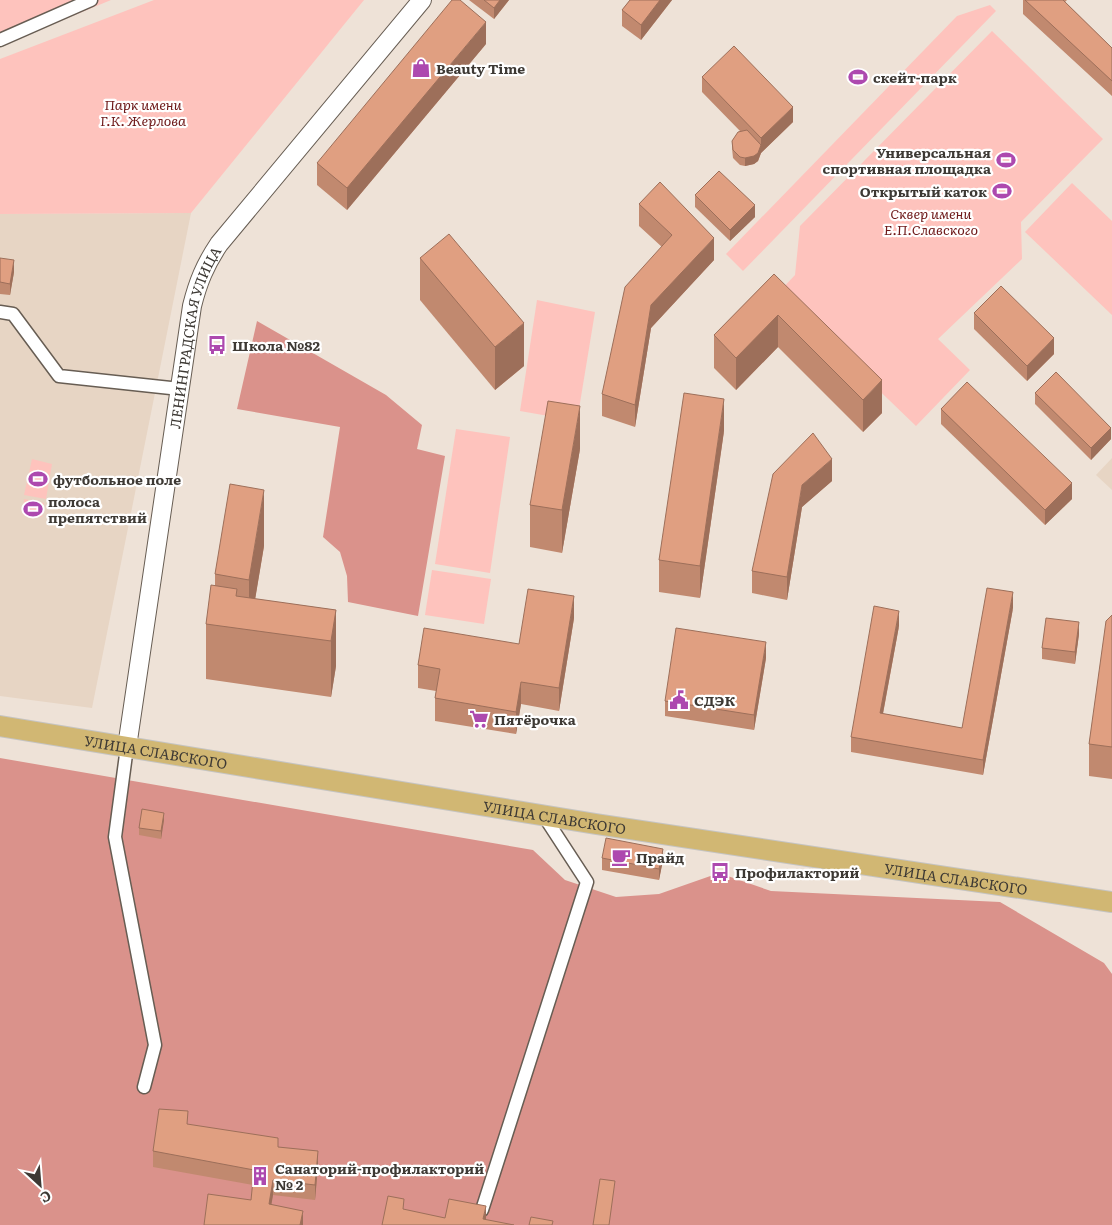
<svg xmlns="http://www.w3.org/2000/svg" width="1112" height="1225" viewBox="0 0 1112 1225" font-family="Literata,serif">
	<rect width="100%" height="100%" fill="#eee2d7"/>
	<!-- built -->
	<g fill="#e7d5c4">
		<path d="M191 213 92 708 0 696V214Z"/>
		<path d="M1112 458V490L1096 475Z"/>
	</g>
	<!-- green -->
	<g fill="#fec3bd">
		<path d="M0 0H111L0 46Z"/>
		<path d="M154 0H364L191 213 0 214V59Z"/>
		<path d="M990 5 996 11 743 271 726 254 957 16Z"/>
		<path d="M992 31 1103 139 1021 222 1022 259 938 339 970 370 916 426 778 293 795 275 800 226Z"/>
		<path d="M1072 183 1112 221V315L1025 232Z"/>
		<path d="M537 300 595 312 577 421 520 411Z"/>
		<path d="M456 429 510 437 490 573 435 564Z"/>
		<path d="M32 459 52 464 46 499 24 495Z"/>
		<path d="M24 499 44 503 42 517 23 515Z"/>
		<path d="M432 570 491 579 484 624 425 615Z"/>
	</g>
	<!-- forest -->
	<g fill="#da928b">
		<path d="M257 321 386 395 422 425 417 449 445 456 418 616 348 602 347 576 340 552 323 537 340 427 237 409Z"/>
		<path d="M0 758 533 850 565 880 616 897 659 894 719 873 771 891 1000 902 1104 963 1112 974V1225H0Z"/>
	</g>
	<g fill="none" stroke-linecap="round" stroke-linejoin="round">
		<!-- street casing -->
		<g stroke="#675d53" stroke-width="15">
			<g id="street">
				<path d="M0 40 91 0"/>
				<path d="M0 312 13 314 59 376 180 389"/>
				<path d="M127 747 115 837 155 1045 144 1087"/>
				<path d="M482 1210 587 882 544 816"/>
			</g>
		</g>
		<!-- secondary casing -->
		<g stroke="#675d53" stroke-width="20">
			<g id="secondary">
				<path id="s1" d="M127 747 192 306C198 282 205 265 219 244L422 0"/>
			</g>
		</g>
		<!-- primary casing -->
		<g stroke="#c5c4c2" stroke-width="22">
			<g id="primary">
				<path id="s2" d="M0 726 596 824 1112 902"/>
			</g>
		</g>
		<!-- street -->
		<use href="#street" stroke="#fff" stroke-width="12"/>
		<!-- secondary -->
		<use href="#secondary" stroke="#fff" stroke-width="18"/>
		<!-- primary -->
		<use href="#primary" stroke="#d1b773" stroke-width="20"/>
	</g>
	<!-- wall -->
	<g fill="#c1896f">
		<path d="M469 0H509L494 19Z"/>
		<path d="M630 0H672L641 40 622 26V10Z"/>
		<path d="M1023 0H1067L1065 2 1112 48V96L1023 14Z"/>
		<path d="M486 44 347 210 317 185V163Z"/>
		<path d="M702 77 793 122 761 153 758 161 754 164 745 166 740 165 733 158 732 148V141L740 131 702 92Z"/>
		<path d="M695 195 755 217 730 241 695 207Z"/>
		<path d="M639 204 714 260 651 328 635 427 602 416V394L662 247 639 226Z"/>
		<path d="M0 258 14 272 10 295 0 294Z"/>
		<path d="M420 258 524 366 495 390 420 300Z"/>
		<path d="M774 274 882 413 863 432 778 347 736 390 714 368V335Z"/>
		<path d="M974 313 1054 354 1027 381 974 329Z"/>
		<path d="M1035 393 1111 439 1091 460 1035 404Z"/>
		<path d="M941 409 1072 499 1045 525 941 424Z"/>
		<path d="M724 431 700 598 659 592V560Z"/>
		<path d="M580 449 562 553 530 547V505Z"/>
		<path d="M832 459V481L802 507 787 600 752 593V571Z"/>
		<path d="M264 546 255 599 336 610V666L331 697 206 679V624L215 586V574Z"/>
		<path d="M1013 608 983 775 851 752V737L899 626 883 714 962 728Z"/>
		<path d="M1112 615V779L1089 776V744Z"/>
		<path d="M574 618 559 711 521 704 516 734 435 721V698L436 691 418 688V665L519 644Z"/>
		<path d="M1079 634 1075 664 1042 659V648Z"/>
		<path d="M766 658 754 730 665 716V701Z"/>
		<path d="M164 820 161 839 139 835V828Z"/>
		<path d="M602 858 663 860 659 880 602 870Z"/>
		<path d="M188 1125 278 1147 318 1166 315 1200 273 1195 271 1204 303 1225 251 1200 253 1185 153 1167V1151Z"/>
	</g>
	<!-- shaded-wall -->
	<g fill="#9d6f5a">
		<path d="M500 0H509L494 19V8Z"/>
		<path d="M660 0H672L641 40V25Z"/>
		<path d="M486 22V44L347 210V188Z"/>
		<path d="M793 107V122L761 153 758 161 754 164 745 166V158L761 145V138Z"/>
		<path d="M755 205V217L730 241V230Z"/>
		<path d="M714 238V260L651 328 635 427V405L651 305Z"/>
		<path d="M14 260V272L10 295V284Z"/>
		<path d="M778 315V347L736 390V358Z"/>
		<path d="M524 323V366L495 390V347Z"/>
		<path d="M1054 338V354L1027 381V366Z"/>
		<path d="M882 380V413L863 432V400Z"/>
		<path d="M724 399V431L700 598V566Z"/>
		<path d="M580 406V449L562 553V510Z"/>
		<path d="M1111 428V439L1091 460V448Z"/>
		<path d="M832 459V481L802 507 787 600V577L802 485Z"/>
		<path d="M1072 483V499L1045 525V510Z"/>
		<path d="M264 490V546L250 630H249V580Z"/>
		<path d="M1013 592V608L983 775V760Z"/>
		<path d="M574 596V618L559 711V688Z"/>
		<path d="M336 610V666L331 697V641Z"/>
		<path d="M899 611V626L880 729V713Z"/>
		<path d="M1079 622V634L1075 664V652Z"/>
		<path d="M766 642V658L754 730V715Z"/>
		<path d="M521 682V704L516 734V712Z"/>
		<path d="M164 813V820L161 839V831Z"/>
		<path d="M663 849V860L659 880V869Z"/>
		<path d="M318 1151V1166L315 1200V1185Z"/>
		<path d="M273 1180V1195L269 1219V1204Z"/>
		<path d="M486 1206V1221L483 1219Z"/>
		<path d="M303 1211V1225H300Z"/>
	</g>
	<!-- building -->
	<g fill="#e09f81" stroke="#9d6f5a">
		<path d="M452 0H460L486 22 347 188 317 163Z"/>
		<path d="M484 0H500L494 8Z"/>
		<path d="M630 0H660L641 25 622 10Z"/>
		<path d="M1025 0H1063L1112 48V81Z"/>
		<path d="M734 46 793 107 761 138 702 77Z"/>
		<path d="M747 130 761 145 758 153 754 156 745 158 740 157 733 150 732 141 738 132Z"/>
		<path d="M719 171 755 205 730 230 695 195Z"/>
		<path d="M660 182 714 238 651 305 635 405 602 394 625 287 672 235 639 204Z"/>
		<path d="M449 234 524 323 495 347 420 258Z"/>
		<path d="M0 258 14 260 10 284 0 282Z"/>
		<path d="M774 274 882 380 863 400 778 315 736 358 714 335Z"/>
		<path d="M1001 286 1054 338 1027 366 974 313Z"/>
		<path d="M1056 372 1111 428 1091 448 1035 393Z"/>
		<path d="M967 382 1072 483 1045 510 941 409Z"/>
		<path d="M684 393 724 399 700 566 659 560Z"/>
		<path d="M548 401 580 406 562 510 530 505Z"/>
		<path d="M813 433 832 459 802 485 787 577 752 571 773 474Z"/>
		<path d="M230 484 264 490 249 580 215 574Z"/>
		<path d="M211 585 237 589 236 596 336 610 331 641 206 624Z"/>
		<path d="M987 588 1013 592 983 760 851 737 874 606 899 611 880 713 962 728Z"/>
		<path d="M528 589 574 596 559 688 521 682 516 712 435 698 440 669 418 665 424 628 519 644Z"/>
		<path d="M1112 615V747L1089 744 1106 621Z"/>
		<path d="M1046 618 1079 622 1075 652 1042 648Z"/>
		<path d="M676 628 766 642 754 715 665 701Z"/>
		<path d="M142 809 164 813 161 831 139 828Z"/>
		<path d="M606 838 663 849 659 869 602 858Z"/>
		<path d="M159 1109 188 1111 187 1124 278 1138V1147L318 1151 315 1185 273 1180 269 1204 303 1211 300 1225H204L208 1194 251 1200 254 1170 153 1151Z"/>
		<path d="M600 1179 615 1181 609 1225H593Z"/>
		<path d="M388 1196 404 1199 403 1209 445 1218 449 1199 486 1206 483 1219 514 1225H382Z"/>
		<path d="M531 1217 553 1221 552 1225H529Z"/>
	</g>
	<!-- icons -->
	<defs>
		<g id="shop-bare" transform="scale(1.5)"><path d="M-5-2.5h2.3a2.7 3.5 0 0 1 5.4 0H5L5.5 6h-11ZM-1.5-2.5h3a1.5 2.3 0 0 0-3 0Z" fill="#ad49af" stroke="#fff" stroke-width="2.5" paint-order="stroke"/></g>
		<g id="stadium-bare" transform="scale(1.5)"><path d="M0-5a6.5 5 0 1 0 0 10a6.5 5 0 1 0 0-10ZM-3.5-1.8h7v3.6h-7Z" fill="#ad49af" stroke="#fff" stroke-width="2.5" paint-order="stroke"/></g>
		<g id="bus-bare" transform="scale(1.5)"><path d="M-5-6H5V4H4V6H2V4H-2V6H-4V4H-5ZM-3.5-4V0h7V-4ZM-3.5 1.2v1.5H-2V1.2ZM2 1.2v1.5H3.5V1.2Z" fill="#ad49af" stroke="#fff" stroke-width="2.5" paint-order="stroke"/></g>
		<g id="civic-bare" transform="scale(1.5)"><path d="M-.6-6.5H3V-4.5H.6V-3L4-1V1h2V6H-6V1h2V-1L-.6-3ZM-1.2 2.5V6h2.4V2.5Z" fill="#ad49af" stroke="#fff" stroke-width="2.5" paint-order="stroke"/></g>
		<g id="supermarket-bare" transform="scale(1.5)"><path d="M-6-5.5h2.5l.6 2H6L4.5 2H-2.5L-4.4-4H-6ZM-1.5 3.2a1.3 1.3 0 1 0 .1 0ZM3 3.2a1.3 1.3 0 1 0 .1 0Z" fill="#ad49af" stroke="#fff" stroke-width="2.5" paint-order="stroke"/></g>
		<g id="cafe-bare" transform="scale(1.5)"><path d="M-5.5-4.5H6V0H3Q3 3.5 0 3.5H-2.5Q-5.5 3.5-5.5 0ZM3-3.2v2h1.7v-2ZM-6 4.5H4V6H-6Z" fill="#ad49af" stroke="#fff" stroke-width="2.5" paint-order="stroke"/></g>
		<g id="building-bare" transform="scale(1.5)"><path d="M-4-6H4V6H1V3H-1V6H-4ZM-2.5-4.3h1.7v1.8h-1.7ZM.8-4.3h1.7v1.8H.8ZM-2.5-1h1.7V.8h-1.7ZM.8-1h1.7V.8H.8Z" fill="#ad49af" stroke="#fff" stroke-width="2.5" paint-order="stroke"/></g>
	</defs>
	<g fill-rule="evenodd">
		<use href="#shop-bare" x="421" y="68"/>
		<use href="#stadium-bare" x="858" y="77"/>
		<use href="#stadium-bare" x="1006" y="160"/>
		<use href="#stadium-bare" x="1002" y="191"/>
		<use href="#bus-bare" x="217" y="345"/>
		<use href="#stadium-bare" x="38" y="479"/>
		<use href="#stadium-bare" x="33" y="509"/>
		<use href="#civic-bare" x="679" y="700"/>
		<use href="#supermarket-bare" x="479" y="719"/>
		<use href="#cafe-bare" x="621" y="857"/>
		<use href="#bus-bare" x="720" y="872"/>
		<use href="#building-bare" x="260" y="1176"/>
	</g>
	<g text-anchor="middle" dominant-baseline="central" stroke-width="4.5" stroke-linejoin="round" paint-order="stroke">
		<!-- poi labels -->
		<g font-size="14" font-weight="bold" fill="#3d3934" stroke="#fff" text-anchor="start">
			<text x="436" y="68">Beauty Time</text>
			<text x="873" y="77">скейт-парк</text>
			<text x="991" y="152" text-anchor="end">Универсальная<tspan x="991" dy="16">спортивная площадка</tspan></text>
			<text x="987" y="191" text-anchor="end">Открытый каток</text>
			<text x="232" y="345">Школа №82</text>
			<text x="53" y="479">футбольное поле</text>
			<text x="48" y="501">полоса<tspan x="48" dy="16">препятствий</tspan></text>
			<text x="694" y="700">СДЭК</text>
			<text x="494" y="719">Пятёрочка</text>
			<text x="636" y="857">Прайд</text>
			<text x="735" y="872">Профилакторий</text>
			<text x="275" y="1168">Санаторий-профилакторий<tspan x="275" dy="16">№ 2</tspan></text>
		</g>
		<!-- park labels -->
		<g font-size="14" font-style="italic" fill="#6e1919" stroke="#fff">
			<text x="143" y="104">Парк имени<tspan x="143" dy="16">Г.К. Жерлова</tspan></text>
			<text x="931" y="213">Сквер имени<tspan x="931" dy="16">Е.П.Славского</tspan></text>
		</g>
		<!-- street labels -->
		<g font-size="14" fill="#3d3934" stroke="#fff">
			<text stroke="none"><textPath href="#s1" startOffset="416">ЛЕНИНГРАДСКАЯ УЛИЦА</textPath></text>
			<text stroke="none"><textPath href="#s2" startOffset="158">УЛИЦА СЛАВСКОГО</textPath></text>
			<text stroke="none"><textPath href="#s2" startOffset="562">УЛИЦА СЛАВСКОГО</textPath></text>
			<text stroke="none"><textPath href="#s2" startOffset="968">УЛИЦА СЛАВСКОГО</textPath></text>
		</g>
	</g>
	<!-- north arrow -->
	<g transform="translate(40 1185) rotate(154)" stroke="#ffffff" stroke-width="4" paint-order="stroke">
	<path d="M0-4L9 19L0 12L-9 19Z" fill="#3d3934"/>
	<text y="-8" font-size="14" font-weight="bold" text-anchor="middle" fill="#3d3934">С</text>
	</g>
</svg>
